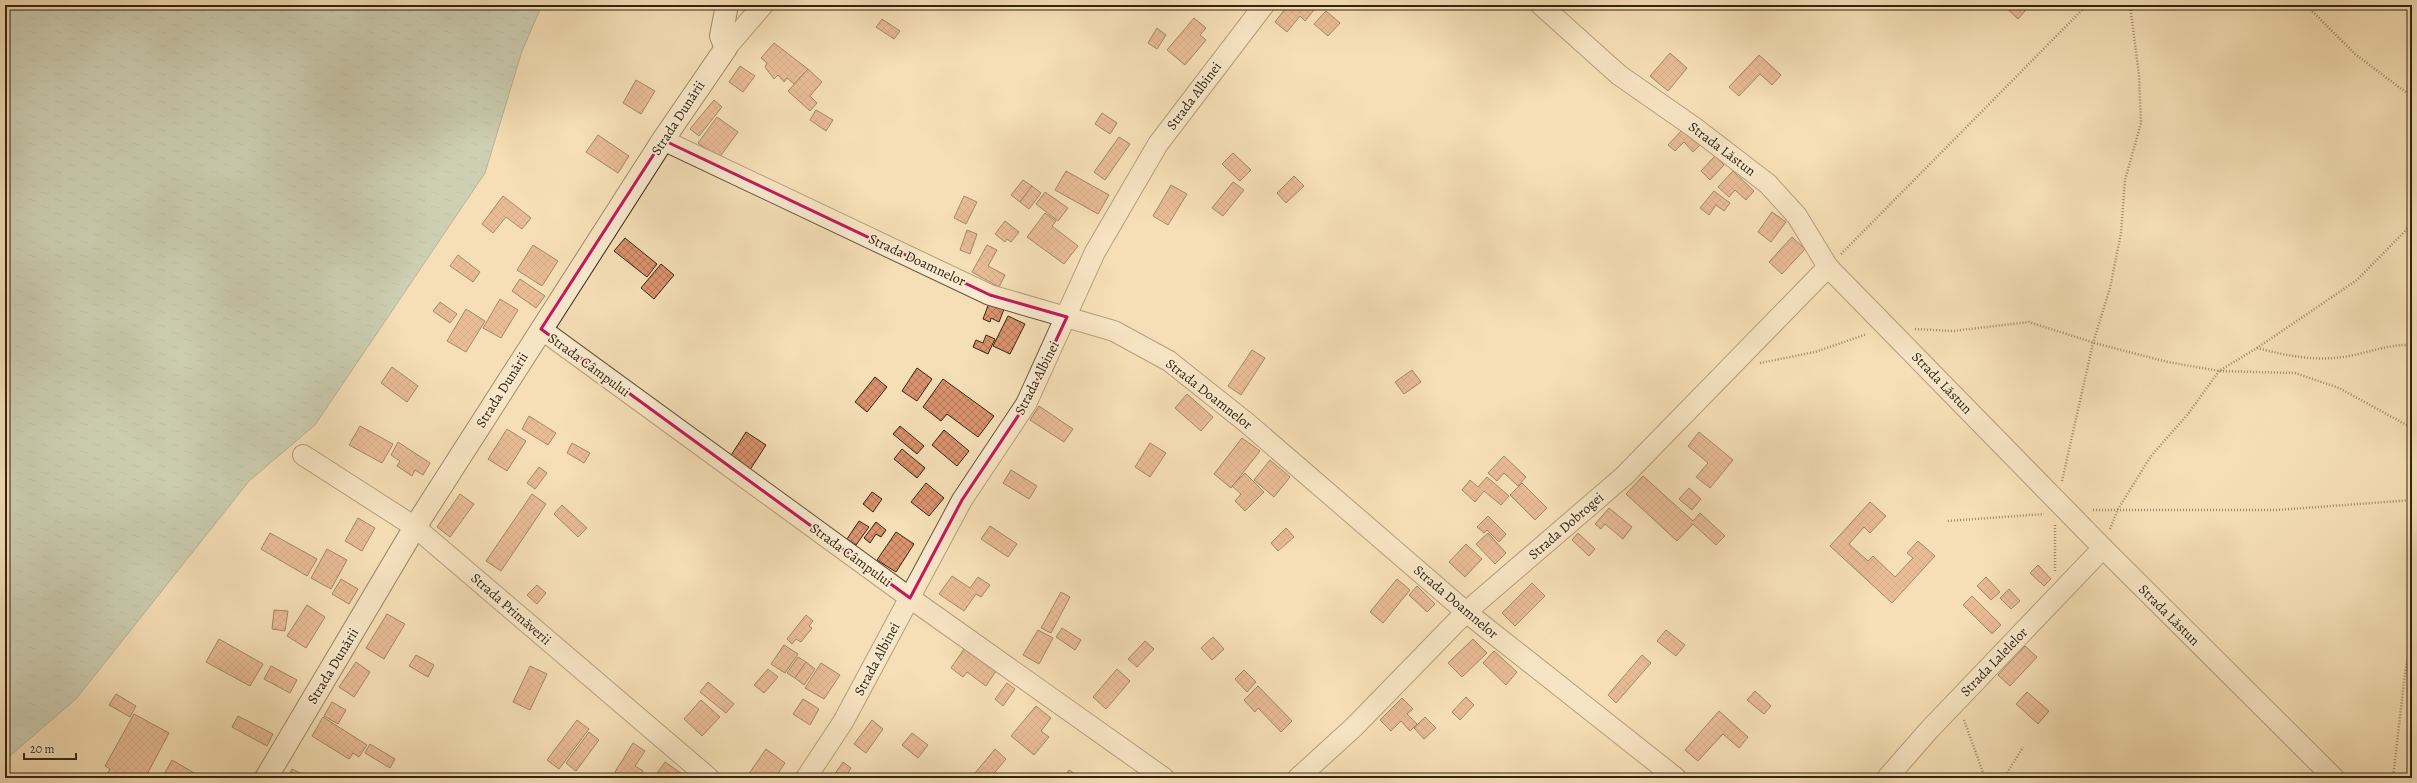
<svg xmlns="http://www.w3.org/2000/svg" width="2417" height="783" viewBox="0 0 2417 783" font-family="Alegreya,serif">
	<defs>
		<pattern id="water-ripples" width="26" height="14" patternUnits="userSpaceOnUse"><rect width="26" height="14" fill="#9cbcb0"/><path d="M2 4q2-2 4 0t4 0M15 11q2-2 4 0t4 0" fill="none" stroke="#87a196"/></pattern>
		<pattern id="building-cross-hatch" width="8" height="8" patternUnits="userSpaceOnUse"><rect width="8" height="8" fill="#db926f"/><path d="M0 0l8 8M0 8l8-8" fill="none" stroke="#b2775a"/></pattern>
	</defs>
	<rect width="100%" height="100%" fill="#f5dfb7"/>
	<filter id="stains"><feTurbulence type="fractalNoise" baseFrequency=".005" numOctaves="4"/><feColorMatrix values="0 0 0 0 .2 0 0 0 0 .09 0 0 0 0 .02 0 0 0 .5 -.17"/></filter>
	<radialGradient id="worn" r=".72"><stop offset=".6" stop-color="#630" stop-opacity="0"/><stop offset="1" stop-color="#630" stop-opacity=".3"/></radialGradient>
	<!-- water -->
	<path fill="url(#water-ripples)" stroke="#737f6f" d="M5 5H542L522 51 485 173 315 425 249 481 76 699 5 760Z"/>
	<!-- building -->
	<g fill="url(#building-cross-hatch)" stroke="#36240d">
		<path d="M1288 5H1318L1305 21 1300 16 1287 32 1275 22Z"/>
		<path d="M2003 5H2030L2018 19Z"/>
		<path d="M1326 11 1340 23 1328 36 1314 24Z"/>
		<path d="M1194 18 1206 28 1200 35 1206 40 1185 65 1167 50Z"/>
		<path d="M882 19 900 31 894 39 876 27Z"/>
		<path d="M1157 28 1166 35 1157 49 1148 43Z"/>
		<path d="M774 43 808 69 794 84 787 78 784 82 778 75 774 79 765 67 767 63 761 58Z"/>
		<path d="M1670 53 1687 68 1668 91 1650 76Z"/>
		<path d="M1759 55 1781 75 1772 85 1760 74 1739 96 1729 87Z"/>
		<path d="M740 66 755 76 743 92 729 82Z"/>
		<path d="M808 69 822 82 810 96 817 103 810 111 788 91Z"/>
		<path d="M636 80 655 91 641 114 623 103Z"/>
		<path d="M714 100 722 107 699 136 690 129Z"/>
		<path d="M816 110 833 120 826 131 810 120Z"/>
		<path d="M1102 113 1117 123 1110 134 1095 124Z"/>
		<path d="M717 117 738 132 719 158 698 143Z"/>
		<path d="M1684 128 1700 145 1693 152 1684 142 1675 151 1668 145Z"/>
		<path d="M598 135 629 156 618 173 586 152Z"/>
		<path d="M1119 137 1130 144 1105 180 1094 172Z"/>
		<path d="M1233 153 1251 170 1240 181 1222 164Z"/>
		<path d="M1715 156 1724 165 1710 180 1701 171Z"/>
		<path d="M1066 171 1109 195 1098 214 1055 190Z"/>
		<path d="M1733 171 1754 191 1746 200 1735 190 1729 197 1718 187Z"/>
		<path d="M1294 176 1304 186 1286 203 1277 193Z"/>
		<path d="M1023 180 1032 186 1020 202 1011 195Z"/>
		<path d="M1233 182 1244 190 1223 216 1212 208Z"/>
		<path d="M1171 185 1187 194 1168 225 1153 216Z"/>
		<path d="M1032 186 1041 193 1029 209 1020 202Z"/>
		<path d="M1714 191 1730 203 1724 211 1716 205 1709 215 1700 208Z"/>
		<path d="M1045 192 1068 208 1058 221 1036 204Z"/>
		<path d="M503 196 531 218 522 229 506 217 493 233 482 224Z"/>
		<path d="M964 196 977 202 966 224 954 218Z"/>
		<path d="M1772 212 1786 222 1771 242 1758 232Z"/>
		<path d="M1045 213 1056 221 1052 226 1078 246 1064 264 1027 237Z"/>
		<path d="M1005 221 1019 232 1011 242 1007 239 1005 242 995 234Z"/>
		<path d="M967 230 977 234 970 254 960 250Z"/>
		<path d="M1792 237 1805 249 1782 274 1769 262Z"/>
		<path d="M625 238 657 264 647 277 614 251Z"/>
		<path d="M533 245 558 261 542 286 517 270Z"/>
		<path d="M987 245 997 250 988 266 1005 275 999 287 972 272Z"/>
		<path d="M458 255 480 272 473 282 450 266Z"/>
		<path d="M661 264 674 275 654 299 641 288Z"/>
		<path d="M520 279 545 296 536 308 512 291Z"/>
		<path d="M500 299 518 310 501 338 483 328Z"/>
		<path d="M440 302 457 314 450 323 433 311Z"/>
		<path d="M989 303 1004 309 999 322 991 318 990 322 983 319Z"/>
		<path d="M466 309 485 321 466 352 447 341Z"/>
		<path d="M1008 316 1025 324 1010 354 993 346Z"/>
		<path d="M986 335 995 339 988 354 973 347 976 340 983 343Z"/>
		<path d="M1252 350 1265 358 1241 395 1228 386Z"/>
		<path d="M392 367 418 386 407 402 381 383Z"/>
		<path d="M917 368 932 379 917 401 902 391Z"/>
		<path d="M1412 370 1421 382 1404 394 1395 382Z"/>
		<path d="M875 377 887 387 867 412 855 402Z"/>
		<path d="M943 379 994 416 978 437 947 414 941 421 923 407Z"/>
		<path d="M1187 394 1213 417 1201 431 1175 408Z"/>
		<path d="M1039 406 1073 429 1064 442 1030 420Z"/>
		<path d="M529 416 556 433 548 445 522 429Z"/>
		<path d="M360 426 393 444 382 463 349 445Z"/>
		<path d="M900 426 924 446 917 454 893 434Z"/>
		<path d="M507 429 526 441 507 471 488 459Z"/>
		<path d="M944 430 969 451 957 466 932 445Z"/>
		<path d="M746 432 766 445 746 476 726 463Z"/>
		<path d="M1699 432 1733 460 1710 488 1696 477 1708 463 1688 446Z"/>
		<path d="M1242 438 1260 451 1231 488 1214 474Z"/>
		<path d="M398 442 430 463 423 475 415 470 412 476 397 466 400 461 391 455Z"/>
		<path d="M572 443 590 453 584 463 567 453Z"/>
		<path d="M1150 443 1166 453 1150 477 1135 467Z"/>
		<path d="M902 449 925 468 917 478 894 459Z"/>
		<path d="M1504 456 1526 477 1518 486 1504 473 1497 481 1488 473Z"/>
		<path d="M1270 460 1290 477 1274 497 1254 480Z"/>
		<path d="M539 467 547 473 535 489 527 483Z"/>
		<path d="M1011 470 1037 486 1029 499 1003 483Z"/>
		<path d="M1245 473 1264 492 1245 511 1235 501 1241 494 1232 486Z"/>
		<path d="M1643 476 1693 521 1700 513 1725 536 1716 545 1693 524 1677 541 1626 494Z"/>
		<path d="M1487 477 1509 496 1501 505 1484 491 1475 502 1462 490 1470 480 1478 487Z"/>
		<path d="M926 483 944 498 929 516 911 502Z"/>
		<path d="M1522 483 1547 508 1535 520 1510 495Z"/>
		<path d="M1689 488 1701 499 1692 510 1679 499Z"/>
		<path d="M872 492 882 499 873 512 863 504Z"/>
		<path d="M460 494 474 504 450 537 437 527Z"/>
		<path d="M532 494 546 504 501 571 486 561Z"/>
		<path d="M1870 502 1886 516 1870 533 1864 527 1849 544 1868 561 1873 556 1895 577 1913 558 1907 553 1918 541 1935 556 1892 603 1830 546Z"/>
		<path d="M562 505 587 528 578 537 554 514Z"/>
		<path d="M1609 508 1632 527 1623 539 1605 524 1601 529 1595 524Z"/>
		<path d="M1488 516 1506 534 1499 542 1487 530 1484 533 1477 527Z"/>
		<path d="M358 518 375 528 362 551 345 541Z"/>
		<path d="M859 521 869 527 856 545 847 539Z"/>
		<path d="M876 522 886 530 881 537 876 534 870 543 864 538Z"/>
		<path d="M990 526 1017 544 1008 557 981 539Z"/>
		<path d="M1286 528 1294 537 1278 551 1271 543Z"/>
		<path d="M896 532 914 544 896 572 877 560Z"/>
		<path d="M270 533 317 559 307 576 261 549Z"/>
		<path d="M1488 533 1506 553 1495 564 1476 544Z"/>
		<path d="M1578 533 1595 549 1589 556 1572 540Z"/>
		<path d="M1466 544 1482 559 1465 577 1449 562Z"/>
		<path d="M327 549 347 560 331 589 311 578Z"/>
		<path d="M2038 565 2051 579 2044 586 2030 573Z"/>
		<path d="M952 576 970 588 978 577 990 585 981 597 976 594 964 611 939 594Z"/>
		<path d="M1986 577 2000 592 1991 600 1977 586Z"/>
		<path d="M341 579 358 589 349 604 332 594Z"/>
		<path d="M1397 579 1410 590 1383 623 1370 612Z"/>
		<path d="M1532 583 1545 596 1515 626 1502 613Z"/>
		<path d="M537 585 546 593 537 604 527 595Z"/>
		<path d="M1417 586 1435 604 1427 612 1409 595Z"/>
		<path d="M2009 589 2020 601 2011 609 2000 598Z"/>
		<path d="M1061 592 1070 597 1051 633 1041 628Z"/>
		<path d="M1972 596 2001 625 1992 634 1963 605Z"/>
		<path d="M307 605 325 617 306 648 287 636Z"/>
		<path d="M274 610 288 611 285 631 272 629Z"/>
		<path d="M387 614 405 624 384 659 366 648Z"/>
		<path d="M806 615 813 621 809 626 812 628 801 642 796 639 792 644 787 639Z"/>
		<path d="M1062 628 1081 640 1075 650 1056 637Z"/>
		<path d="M1038 630 1053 638 1039 664 1023 655Z"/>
		<path d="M1666 630 1685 645 1676 656 1657 641Z"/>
		<path d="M1213 637 1224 649 1212 660 1201 648Z"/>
		<path d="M219 639 263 664 250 686 206 662Z"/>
		<path d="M1473 639 1487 653 1462 677 1448 663Z"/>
		<path d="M1145 641 1154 649 1137 667 1128 659Z"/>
		<path d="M784 645 798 654 785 673 771 664Z"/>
		<path d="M2025 646 2037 657 2010 686 1998 675Z"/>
		<path d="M964 649 996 671 986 686 967 672 963 677 951 668Z"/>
		<path d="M1494 651 1517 672 1506 685 1483 663Z"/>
		<path d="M416 655 434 665 428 677 409 666Z"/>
		<path d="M1642 655 1651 663 1616 703 1608 695Z"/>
		<path d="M798 657 806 662 795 678 787 673Z"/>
		<path d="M356 662 370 672 354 697 339 687Z"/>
		<path d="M806 662 815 669 804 685 795 678Z"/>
		<path d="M821 663 840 675 824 699 805 688Z"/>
		<path d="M271 666 297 680 290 693 264 679Z"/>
		<path d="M530 666 547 674 530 710 513 702Z"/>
		<path d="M768 669 778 677 764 693 754 685Z"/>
		<path d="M1117 669 1130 681 1106 709 1093 697Z"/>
		<path d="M1244 670 1256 682 1247 692 1235 679Z"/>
		<path d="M708 682 734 704 726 713 700 692Z"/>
		<path d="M1007 683 1015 689 1003 706 995 699Z"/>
		<path d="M1258 686 1292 721 1281 732 1258 708 1255 712 1244 700Z"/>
		<path d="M1755 691 1771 706 1764 714 1747 700Z"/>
		<path d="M2027 692 2049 711 2038 724 2016 704Z"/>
		<path d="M116 694 136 706 130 717 109 705Z"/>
		<path d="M1466 697 1474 705 1460 720 1452 712Z"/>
		<path d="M1402 698 1413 709 1407 714 1417 724 1410 731 1401 721 1391 731 1380 720Z"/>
		<path d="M803 699 819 709 810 725 793 714Z"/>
		<path d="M701 700 720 717 702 736 684 719Z"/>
		<path d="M332 702 346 710 338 724 324 716Z"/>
		<path d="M1036 706 1051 718 1041 731 1049 737 1034 755 1011 736Z"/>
		<path d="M1719 711 1748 737 1739 748 1723 734 1698 761 1685 750Z"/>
		<path d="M134 714 169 733 145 778H105L110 769 105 766Z"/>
		<path d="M238 716 273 734 267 746 232 727Z"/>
		<path d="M323 717 367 745 359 757 353 753 349 759 312 736Z"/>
		<path d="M1425 717 1436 728 1424 739 1414 728Z"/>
		<path d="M577 720 589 729 559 769 547 760Z"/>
		<path d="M872 720 883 729 866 753 854 744Z"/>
		<path d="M589 732 599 740 576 771 566 763Z"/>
		<path d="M912 733 928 745 918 758 902 745Z"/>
		<path d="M633 743 645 751 635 766 643 771 638 778H624L615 772Z"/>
		<path d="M370 744 395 759 390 768 365 753Z"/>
		<path d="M766 749 785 763 775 778H746Z"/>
		<path d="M995 749 1006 759 990 778H971Z"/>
		<path d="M172 760 196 774 194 778H162Z"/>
		<path d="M665 762 688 778H659L655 776Z"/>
		<path d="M843 762 851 768 845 778H832Z"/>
		<path d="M292 769 310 778H287Z"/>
		<path d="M1069 770 1081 778H1064Z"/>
	</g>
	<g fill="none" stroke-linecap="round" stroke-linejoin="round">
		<!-- street casing -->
		<g stroke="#665338" stroke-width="22">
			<g id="street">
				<path d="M1541 5 1619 75 1695 128 1768 184 1797 216 1828 267 2103 548 2334 778"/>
				<path d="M726 48 763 5"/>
				<path d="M663 140 990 295 1114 331 1169 361 1247 423 1466 612 1676 778"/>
				<path d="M541 329 910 598 1164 778"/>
				<path d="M303 455 415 527 709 778"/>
				<path d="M806 778 843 722 962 500 1026 404 1095 252 1158 144 1264 5"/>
				<path d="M1298 778 1354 727 1466 612 1624 476 1828 267"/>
				<path d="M1887 778 1929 730 2103 548"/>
			</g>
		</g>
		<!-- secondary casing -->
		<g stroke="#36240d" stroke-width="24">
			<path id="secondary" d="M266 778 415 527 663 140 726 48 721 36 727 5"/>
		</g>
		<!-- path -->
		<g stroke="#36240d" stroke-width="2.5" stroke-dasharray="1 2" stroke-linecap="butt">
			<path d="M2306 5 2355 54 2412 97"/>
			<path d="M1841 254 2087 5"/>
			<path d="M1915 329 1953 331 2029 322 2098 344 2168 362 2219 371 2295 373 2339 388 2412 428"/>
			<path d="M2257 348C2288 356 2317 362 2349 356 2371 352 2389 344 2412 345"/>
			<path d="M1760 363 1815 352 1867 334"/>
			<path d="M2062 481 2093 343 2110 288 2121 233 2125 180 2141 123 2139 75 2130 5"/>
			<path d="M2093 510H2277L2412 500"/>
			<path d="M1948 521 2044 514"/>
			<path d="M2055 525V572"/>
			<path d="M2110 529 2118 509 2151 456 2188 414 2219 371 2257 348 2357 280 2412 224"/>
			<path d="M1964 720 1985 778"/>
			<path d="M2004 778 2023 747"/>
			<path d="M2393 778 2405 673 2412 638"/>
		</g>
		<!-- street -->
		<use href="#street" stroke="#f8ead0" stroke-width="20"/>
		<!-- secondary -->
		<use href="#secondary" stroke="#f8ead0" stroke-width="22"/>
	</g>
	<!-- marked area -->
	<path d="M0 0H2417V783H0ZM663 140 990 295 1067 317 1026 404 962 500 910 598 541 329Z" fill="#f5dfb7" fill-opacity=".55" fill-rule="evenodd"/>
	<path fill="none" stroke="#c2185b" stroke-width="3" stroke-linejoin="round" d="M663 140 990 295 1067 317 1026 404 962 500 910 598 541 329Z"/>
	<g text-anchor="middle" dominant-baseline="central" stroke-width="4" stroke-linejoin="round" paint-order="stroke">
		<!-- street labels -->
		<g font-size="14" fill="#36240d" stroke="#f8ead0">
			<text transform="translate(1194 96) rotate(-53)">Strada Albinei</text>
			<text transform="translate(678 118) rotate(-57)">Strada Dunării</text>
			<text transform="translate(1722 149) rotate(37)">Strada Lăstun</text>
			<text transform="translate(917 260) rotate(25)">Strada Doamnelor</text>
			<text transform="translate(589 365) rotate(36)">Strada Câmpului</text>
			<text transform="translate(1037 378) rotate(-63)">Strada Albinei</text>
			<text transform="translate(1942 383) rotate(46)">Strada Lăstun</text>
			<text transform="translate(502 390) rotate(-58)">Strada Dunării</text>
			<text transform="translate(1209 394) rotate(38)">Strada Doamnelor</text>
			<text transform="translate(1566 526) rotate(-41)">Strada Dobrogei</text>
			<text transform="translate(851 555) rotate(36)">Strada Câmpului</text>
			<text transform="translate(1456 602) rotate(40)">Strada Doamnelor</text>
			<text transform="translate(511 609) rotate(41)">Strada Primăverii</text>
			<text transform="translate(2169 615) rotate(45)">Strada Lăstun</text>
			<text transform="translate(877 659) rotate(-62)">Strada Albinei</text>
			<text transform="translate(1994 662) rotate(-46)">Strada Lalelelor</text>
			<text transform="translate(333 666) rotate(-59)">Strada Dunării</text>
		</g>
	</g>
	<!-- margin -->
	<rect width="2417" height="783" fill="none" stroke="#f5dfb7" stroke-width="20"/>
	<rect x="6" y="6" width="2405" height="771" fill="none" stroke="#36240d" stroke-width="2"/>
	<rect x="10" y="10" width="2397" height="763" fill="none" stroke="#36240d"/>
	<!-- scale -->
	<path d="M24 753v6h52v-6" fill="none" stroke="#36240d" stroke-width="2"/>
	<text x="30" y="753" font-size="12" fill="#36240d" stroke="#f8ead0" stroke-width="3" paint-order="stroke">20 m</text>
	<rect width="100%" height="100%" filter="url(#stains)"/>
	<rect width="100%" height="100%" fill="url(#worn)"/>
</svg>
